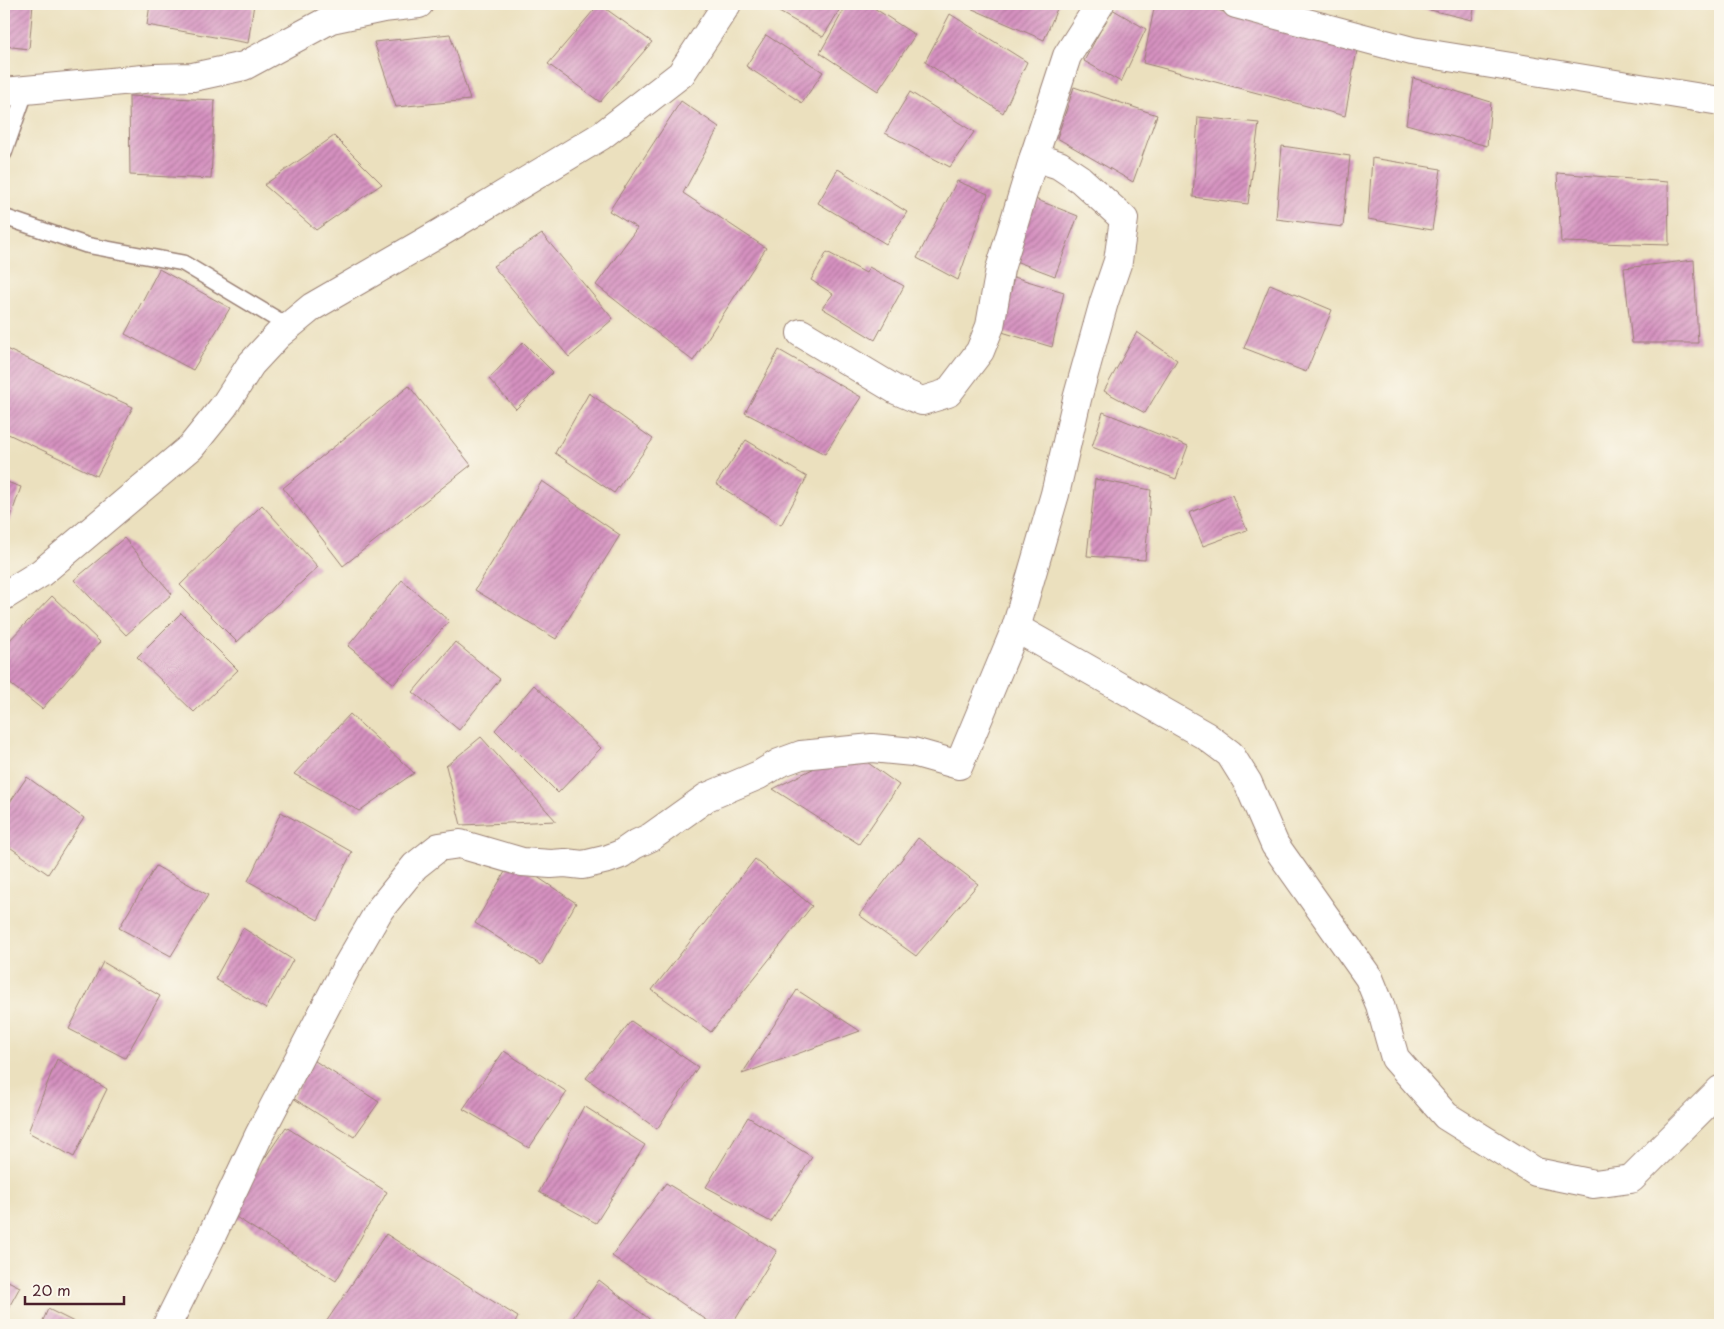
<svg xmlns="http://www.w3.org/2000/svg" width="1724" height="1329" viewBox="0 0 1724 1329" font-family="'Playpen Sans',sans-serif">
	<defs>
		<pattern id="building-hatch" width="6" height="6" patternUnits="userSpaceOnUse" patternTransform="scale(1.25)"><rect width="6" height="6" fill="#d591c0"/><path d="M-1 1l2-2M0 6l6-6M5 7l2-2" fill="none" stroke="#af769c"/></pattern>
	</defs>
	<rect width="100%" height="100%" fill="#fbf7ec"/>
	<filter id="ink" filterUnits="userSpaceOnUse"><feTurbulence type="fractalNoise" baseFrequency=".02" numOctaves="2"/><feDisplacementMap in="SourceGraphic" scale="10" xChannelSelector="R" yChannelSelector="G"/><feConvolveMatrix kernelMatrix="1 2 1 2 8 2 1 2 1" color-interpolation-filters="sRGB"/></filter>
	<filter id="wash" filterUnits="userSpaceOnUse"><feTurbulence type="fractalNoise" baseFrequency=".0096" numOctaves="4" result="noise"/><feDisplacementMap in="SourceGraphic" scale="20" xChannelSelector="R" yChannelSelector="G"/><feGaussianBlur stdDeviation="1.12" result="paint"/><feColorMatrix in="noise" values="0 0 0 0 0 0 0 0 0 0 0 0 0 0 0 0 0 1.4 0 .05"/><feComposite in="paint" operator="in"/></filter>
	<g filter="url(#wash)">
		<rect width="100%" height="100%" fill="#ebe0be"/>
		<g id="blocks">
			<!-- building -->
			<g fill="url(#building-hatch)">
				<path d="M4 4H33L29 49 4 46Z"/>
				<path d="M150 4H254L248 43 147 25Z"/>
				<path d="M599 4 652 42 600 102 548 64Z"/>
				<path d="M765 4H843L823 37Z"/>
				<path d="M847 4H868L915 35 878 91 820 53Z"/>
				<path d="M961 4H1059L1044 40Z"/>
				<path d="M1155 4H1196L1357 50 1345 116 1143 63Z"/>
				<path d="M1405 4H1475L1472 20Z"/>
				<path d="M1112 9 1146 29 1121 82 1084 61Z"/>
				<path d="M950 14 1027 62 1003 113 925 62Z"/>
				<path d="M450 34 470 100 396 107 374 42Z"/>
				<path d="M766 35 823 72 802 103 746 66Z"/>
				<path d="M1413 78 1491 102 1487 146 1406 124Z"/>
				<path d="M1074 87 1157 115 1133 182 1057 138Z"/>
				<path d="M910 92 974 132 950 167 885 133Z"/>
				<path d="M129 96 215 100 211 179 130 175Z"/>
				<path d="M681 101 719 127 683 193 766 248 693 361 596 285 637 228 609 211Z"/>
				<path d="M1198 117 1259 123 1248 204 1193 197Z"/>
				<path d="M334 136 382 184 316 230 264 185Z"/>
				<path d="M1282 146 1350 156 1343 227 1276 219Z"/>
				<path d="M1372 158 1441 169 1432 230 1368 219Z"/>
				<path d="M838 169 907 212 886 244 818 203Z"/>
				<path d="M1557 173 1668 182 1669 245 1561 242Z"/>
				<path d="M957 181 988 194 958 280 917 258Z"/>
				<path d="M1035 199 1078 216 1055 276 1010 259Z"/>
				<path d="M542 234 613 319 569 357 493 266Z"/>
				<path d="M827 252 866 273 869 267 904 286 875 340 822 308 833 294 811 280Z"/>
				<path d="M1694 260 1698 343H1632L1624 268Z"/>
				<path d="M159 269 230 308 193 370 125 334Z"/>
				<path d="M1014 277 1064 292 1052 347 1002 332Z"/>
				<path d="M1270 284 1332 310 1306 372 1244 348Z"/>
				<path d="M1137 332 1177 360 1145 413 1104 391Z"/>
				<path d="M523 342 553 372 516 409 489 379Z"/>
				<path d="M4 348 133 407 97 476 4 432Z"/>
				<path d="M779 350 861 397 825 454 745 413Z"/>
				<path d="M409 386 471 465 343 566 283 488Z"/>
				<path d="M589 393 653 439 614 493 555 453Z"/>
				<path d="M1103 412 1188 446 1176 479 1092 447Z"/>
				<path d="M746 440 807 477 781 525 716 484Z"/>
				<path d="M1095 479 1151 490 1145 560 1087 556Z"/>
				<path d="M4 481 21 487 4 536Z"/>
				<path d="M542 481 620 535 556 639 475 590Z"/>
				<path d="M1232 495 1247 530 1203 546 1189 513Z"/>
				<path d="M262 505 318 567 237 642 180 585Z"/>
				<path d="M124 538 172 594 126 635 74 580Z"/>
				<path d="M402 580 449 621 394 684 348 646Z"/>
				<path d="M52 596 100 642 42 709 4 679V646Z"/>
				<path d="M181 613 238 670 194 712 137 657Z"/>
				<path d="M455 642 500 679 459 730 413 692Z"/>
				<path d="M534 685 601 748 558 793 495 730Z"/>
				<path d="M350 714 414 773 359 811 294 774Z"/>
				<path d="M481 737 556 821 461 825 446 766Z"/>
				<path d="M850 750 899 785 859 844 773 789Z"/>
				<path d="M27 777 84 818 48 874 4 843V811Z"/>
				<path d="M281 812 352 852 318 920 248 881Z"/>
				<path d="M918 838 978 884 916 956 859 915Z"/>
				<path d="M755 859 812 906 711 1032 652 990Z"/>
				<path d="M512 860 576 903 541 965 475 923Z"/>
				<path d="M156 866 208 895 171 956 119 928Z"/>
				<path d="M243 928 293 960 266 1009 215 979Z"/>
				<path d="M103 962 160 996 125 1058 69 1029Z"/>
				<path d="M797 990 860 1031 742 1074Z"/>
				<path d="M631 1021 698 1067 657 1129 586 1078Z"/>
				<path d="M504 1051 567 1092 529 1148 463 1109Z"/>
				<path d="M57 1059 107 1089 74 1157 28 1132Z"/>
				<path d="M312 1059 379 1102 354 1137 293 1098Z"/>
				<path d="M584 1106 645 1145 596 1223 539 1192Z"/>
				<path d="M748 1117 812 1157 771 1222 706 1187Z"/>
				<path d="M286 1127 387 1192 336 1281 228 1212Z"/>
				<path d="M666 1183 777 1251 732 1325H714L612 1256Z"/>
				<path d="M386 1234 518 1317 514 1325H324Z"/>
				<path d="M4 1279 20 1287 4 1316Z"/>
				<path d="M599 1280 657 1325H568Z"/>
				<path d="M48 1309 80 1325H41Z"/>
			</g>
		</g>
	</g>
	<g filter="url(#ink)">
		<use href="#blocks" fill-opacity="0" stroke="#9a8074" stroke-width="1"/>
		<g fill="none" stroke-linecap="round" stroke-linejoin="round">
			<!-- service casing -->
			<g stroke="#9a8074" stroke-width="18">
				<g id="service">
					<path d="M4 153 26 90"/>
					<path d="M4 217 86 245 183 263 288 326"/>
				</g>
			</g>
			<!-- minor casing -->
			<g stroke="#9a8074" stroke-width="30">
				<g id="minor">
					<path d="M1236 4 1412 51 1720 101"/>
					<path d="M4 92 154 78 193 77 244 66 331 19 383 8 419 4"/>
					<path d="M801 333 896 390 922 401 948 393 980 351 990 326 1000 269 1034 157"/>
					<path d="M1016 628 1206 736 1230 754 1248 783 1275 845 1369 978 1380 1005 1395 1058 1446 1116 1536 1172 1594 1184 1631 1179 1720 1090"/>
					<path d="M167 1325 210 1239 259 1135 347 966 380 909 415 866 439 847 460 844 522 862 551 864 565 863 583 865 608 859 621 854 634 845 651 837 707 797 759 775 779 763 801 755 872 748 913 752 959 765 1016 628 1055 494 1077 399 1104 302 1118 261 1124 219 1080 179 1059 165 1034 157 1067 56 1100 4"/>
				</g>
			</g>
			<!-- tertiary casing -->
			<g stroke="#9a8074" stroke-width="30">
				<path id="tertiary" d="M4 596 41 573 191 447 224 406 251 364 278 335 312 307 440 233 601 136 681 74 727 4"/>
			</g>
			<!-- service -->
			<use href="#service" stroke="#fff" stroke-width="15"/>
			<!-- minor -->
			<use href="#minor" stroke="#fff" stroke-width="28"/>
			<!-- tertiary -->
			<use href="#tertiary" stroke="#fff" stroke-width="28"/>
		</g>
	</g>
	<!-- margin -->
	<rect width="1724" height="1329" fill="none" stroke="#fbf7ec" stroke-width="20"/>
	<!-- scale -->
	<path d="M25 1296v8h99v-8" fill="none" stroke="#4a1f2b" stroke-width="2.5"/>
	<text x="32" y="1296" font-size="15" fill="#4a1f2b" stroke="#fbf7ec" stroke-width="4" paint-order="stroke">20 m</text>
</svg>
